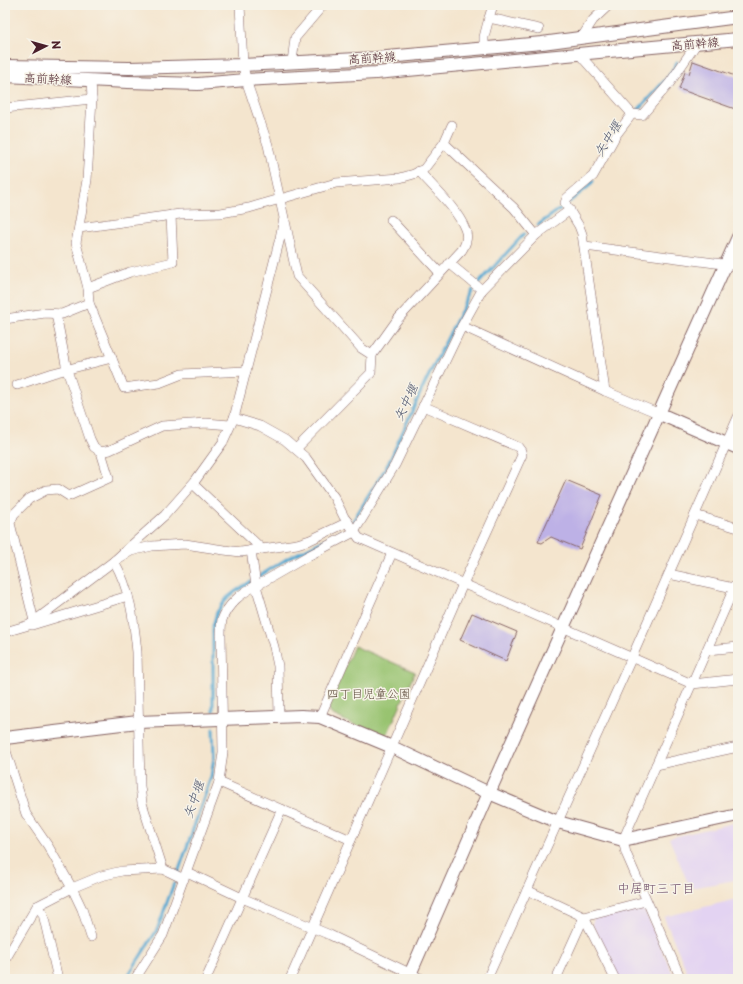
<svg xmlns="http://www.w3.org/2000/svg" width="743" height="984" viewBox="0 0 743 984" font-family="'Playpen Sans','Klee One',sans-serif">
	<rect width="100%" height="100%" fill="#f7f3e8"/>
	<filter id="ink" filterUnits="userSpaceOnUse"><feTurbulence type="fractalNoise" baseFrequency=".025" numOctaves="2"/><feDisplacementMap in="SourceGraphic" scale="8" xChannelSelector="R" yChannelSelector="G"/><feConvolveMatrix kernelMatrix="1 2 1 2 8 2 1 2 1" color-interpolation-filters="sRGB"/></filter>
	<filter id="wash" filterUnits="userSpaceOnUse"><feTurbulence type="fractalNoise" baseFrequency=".012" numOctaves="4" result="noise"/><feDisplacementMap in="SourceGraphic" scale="16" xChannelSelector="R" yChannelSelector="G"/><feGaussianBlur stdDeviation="0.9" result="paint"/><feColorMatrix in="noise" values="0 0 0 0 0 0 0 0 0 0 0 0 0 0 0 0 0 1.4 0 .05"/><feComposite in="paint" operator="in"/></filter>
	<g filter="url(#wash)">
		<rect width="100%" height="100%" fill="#f4e5ce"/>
		<!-- built -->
		<g fill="#e3d3f2">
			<path d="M738 822V979H690L664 917 737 899 735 880 690 888 669 838Z"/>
			<path d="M638 909H644L675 979H619L592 924 594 918Z"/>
		</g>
		<!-- green -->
		<path fill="#98c370" stroke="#71714e" d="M354 646 415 672 388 733 380 737 331 714 328 706Z"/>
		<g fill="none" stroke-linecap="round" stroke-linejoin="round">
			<!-- stream -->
			<g stroke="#57a9d2" stroke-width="3">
				<path d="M638 110 669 76 677 62"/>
				<path d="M569 202 589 186 593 181"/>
				<path d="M538 225 560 209"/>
				<path d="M478 284 524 234"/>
				<path d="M353 521 388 464 424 385 458 317 473 290"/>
				<path d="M258 577 288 558 341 532"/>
				<path d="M213 711V626L217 612 227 598 236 591 250 582"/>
				<path d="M178 873 211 777 214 757 213 729"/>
				<path d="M126 979 157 930 174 883"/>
			</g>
		</g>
		<g id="blocks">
			<!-- building -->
			<g fill="#bdb1e6">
				<path d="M693 61 738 77V110L679 89 685 72 689 74Z"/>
				<path d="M566 480 602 495 580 549 551 537 542 543 538 542Z"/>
				<path d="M472 613 517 632 506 661 460 640Z"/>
			</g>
		</g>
	</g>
	<g filter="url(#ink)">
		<use href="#blocks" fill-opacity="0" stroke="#866464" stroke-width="1"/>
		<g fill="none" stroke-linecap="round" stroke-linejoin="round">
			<!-- street casing -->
			<g stroke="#866464" stroke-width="10">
				<g id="street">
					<path d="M493 5 489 18 539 29"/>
					<path d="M582 37 593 20 609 5"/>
					<path d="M484 48V37L489 18"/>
					<path d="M579 54 632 114 642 115 669 84 697 43"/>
					<path d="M292 62 295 38 323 5"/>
					<path d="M91 80 92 99 87 180 76 243 88 288 89 303 124 388 159 383 182 374 246 371"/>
					<path d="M5 108 92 99"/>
					<path d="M444 143 514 208 536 235"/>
					<path d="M391 220 440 273"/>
					<path d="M285 221 297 276 361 348 372 355 371 373 296 449"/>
					<path d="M79 228 180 214 221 213 249 208 336 183 400 178 414 174 424 169 444 143 452 125"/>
					<path d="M585 246 738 266"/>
					<path d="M449 263 482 290"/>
					<path d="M88 288 130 272 173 262 171 215"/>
					<path d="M56 314 67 370 90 439 94 447 101 452 110 450 162 426 206 423 230 425"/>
					<path d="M5 319 45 313 62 314 89 303"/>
					<path d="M462 326 605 391 660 414"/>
					<path d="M372 355 397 320 462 250C466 244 468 236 465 229 458 210 433 187 419 171"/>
					<path d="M17 385 53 373 112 358"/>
					<path d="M605 391 582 234 579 226 565 203 567 198 593 176 616 135 632 114"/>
					<path d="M234 418 260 426 285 440 306 458 334 497 344 517 359 538 692 684 738 679"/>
					<path d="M193 484 262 549"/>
					<path d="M695 515 738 528"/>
					<path d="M251 550 256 586 274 647 278 666 279 717"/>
					<path d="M669 574 738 589"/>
					<path d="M34 621 10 523 14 514 29 499 46 490 58 489 69 496 109 478 101 452"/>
					<path d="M32 625 128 596"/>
					<path d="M5 632 29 625 114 561 165 515 195 481 223 442 234 418 280 238 284 218 268 145 246 80 243 65 240 5"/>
					<path d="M708 650 738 647"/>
					<path d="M320 717 392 553"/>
					<path d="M5 748 26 814 48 846 72 888 82 909 91 937"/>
					<path d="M656 765 738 747"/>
					<path d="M219 782 351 840"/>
					<path d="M163 869 142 803 140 786 137 652C134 620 130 589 114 561L131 551 152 546 185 544 224 550 241 552 297 544 310 540 348 522"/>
					<path d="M187 872 242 898 330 935 422 979"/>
					<path d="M527 890 584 917 615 979"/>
					<path d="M37 906 43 914 58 979"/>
					<path d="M5 960 37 906 72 888 101 876 122 871 163 869 184 879"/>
					<path d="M135 979 163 935 219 782 223 752 221 636C221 631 221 625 222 620 227 605 242 592 256 586L308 556 354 532 395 465 462 326 482 290 536 235 570 210"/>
					<path d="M206 979 282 809"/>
					<path d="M290 979 463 584 522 455 521 451 518 447 423 406"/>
					<path d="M487 979 632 657 738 417"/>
					<path d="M556 979 584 917 646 901"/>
					<path d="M681 979 626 853 623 840 734 588"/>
				</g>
			</g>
			<!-- secondary casing -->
			<g stroke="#866464" stroke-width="14">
				<g id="secondary">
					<path d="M5 66 129 68 243 65 376 58 542 43 738 17"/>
					<path d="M5 76 128 82 198 84 246 80 376 73 738 39"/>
					<path d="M660 414 738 448"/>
					<path d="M5 738 138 722 301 716 320 717 392 747 489 793 558 822 623 840 738 815"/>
					<path d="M408 979 489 793 738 237"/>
				</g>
			</g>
			<!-- street -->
			<use href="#street" stroke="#fff" stroke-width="9"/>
			<!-- secondary -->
			<use href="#secondary" stroke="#fff" stroke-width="12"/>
		</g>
	</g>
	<g text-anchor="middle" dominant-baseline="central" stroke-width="3" stroke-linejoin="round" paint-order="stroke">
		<!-- street labels -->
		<g font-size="12" fill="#4a1f2b" stroke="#f7f3e8">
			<text transform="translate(695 43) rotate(-5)">高前幹線</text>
			<text transform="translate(372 57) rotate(-4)">高前幹線</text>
			<text transform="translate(48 78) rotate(3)">高前幹線</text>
		</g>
		<!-- park labels -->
		<g font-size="12" fill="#615040" stroke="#f7f3e8">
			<text x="369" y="693">四丁目児童公園</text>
		</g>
		<!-- water labels -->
		<g font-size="13" font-style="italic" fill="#4f566e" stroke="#f7f3e8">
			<text transform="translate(607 138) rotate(-58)">矢中堰</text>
			<text transform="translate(405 402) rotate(-65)">矢中堰</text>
			<text transform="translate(193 799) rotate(-71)">矢中堰</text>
		</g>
		<!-- neighbourhood labels -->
		<g font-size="13" fill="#72526c" stroke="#f7f3e8">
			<text x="656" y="887">中居町三丁目</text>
		</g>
	</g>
	<!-- margin -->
	<rect width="743" height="984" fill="none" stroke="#f7f3e8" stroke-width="20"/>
	<!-- north arrow -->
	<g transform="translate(46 46) rotate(84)" stroke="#f7f3e8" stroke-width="3" paint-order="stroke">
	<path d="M0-3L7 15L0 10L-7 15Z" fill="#4a1f2b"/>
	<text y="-6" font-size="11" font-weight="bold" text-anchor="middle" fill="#4a1f2b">N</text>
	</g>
</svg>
